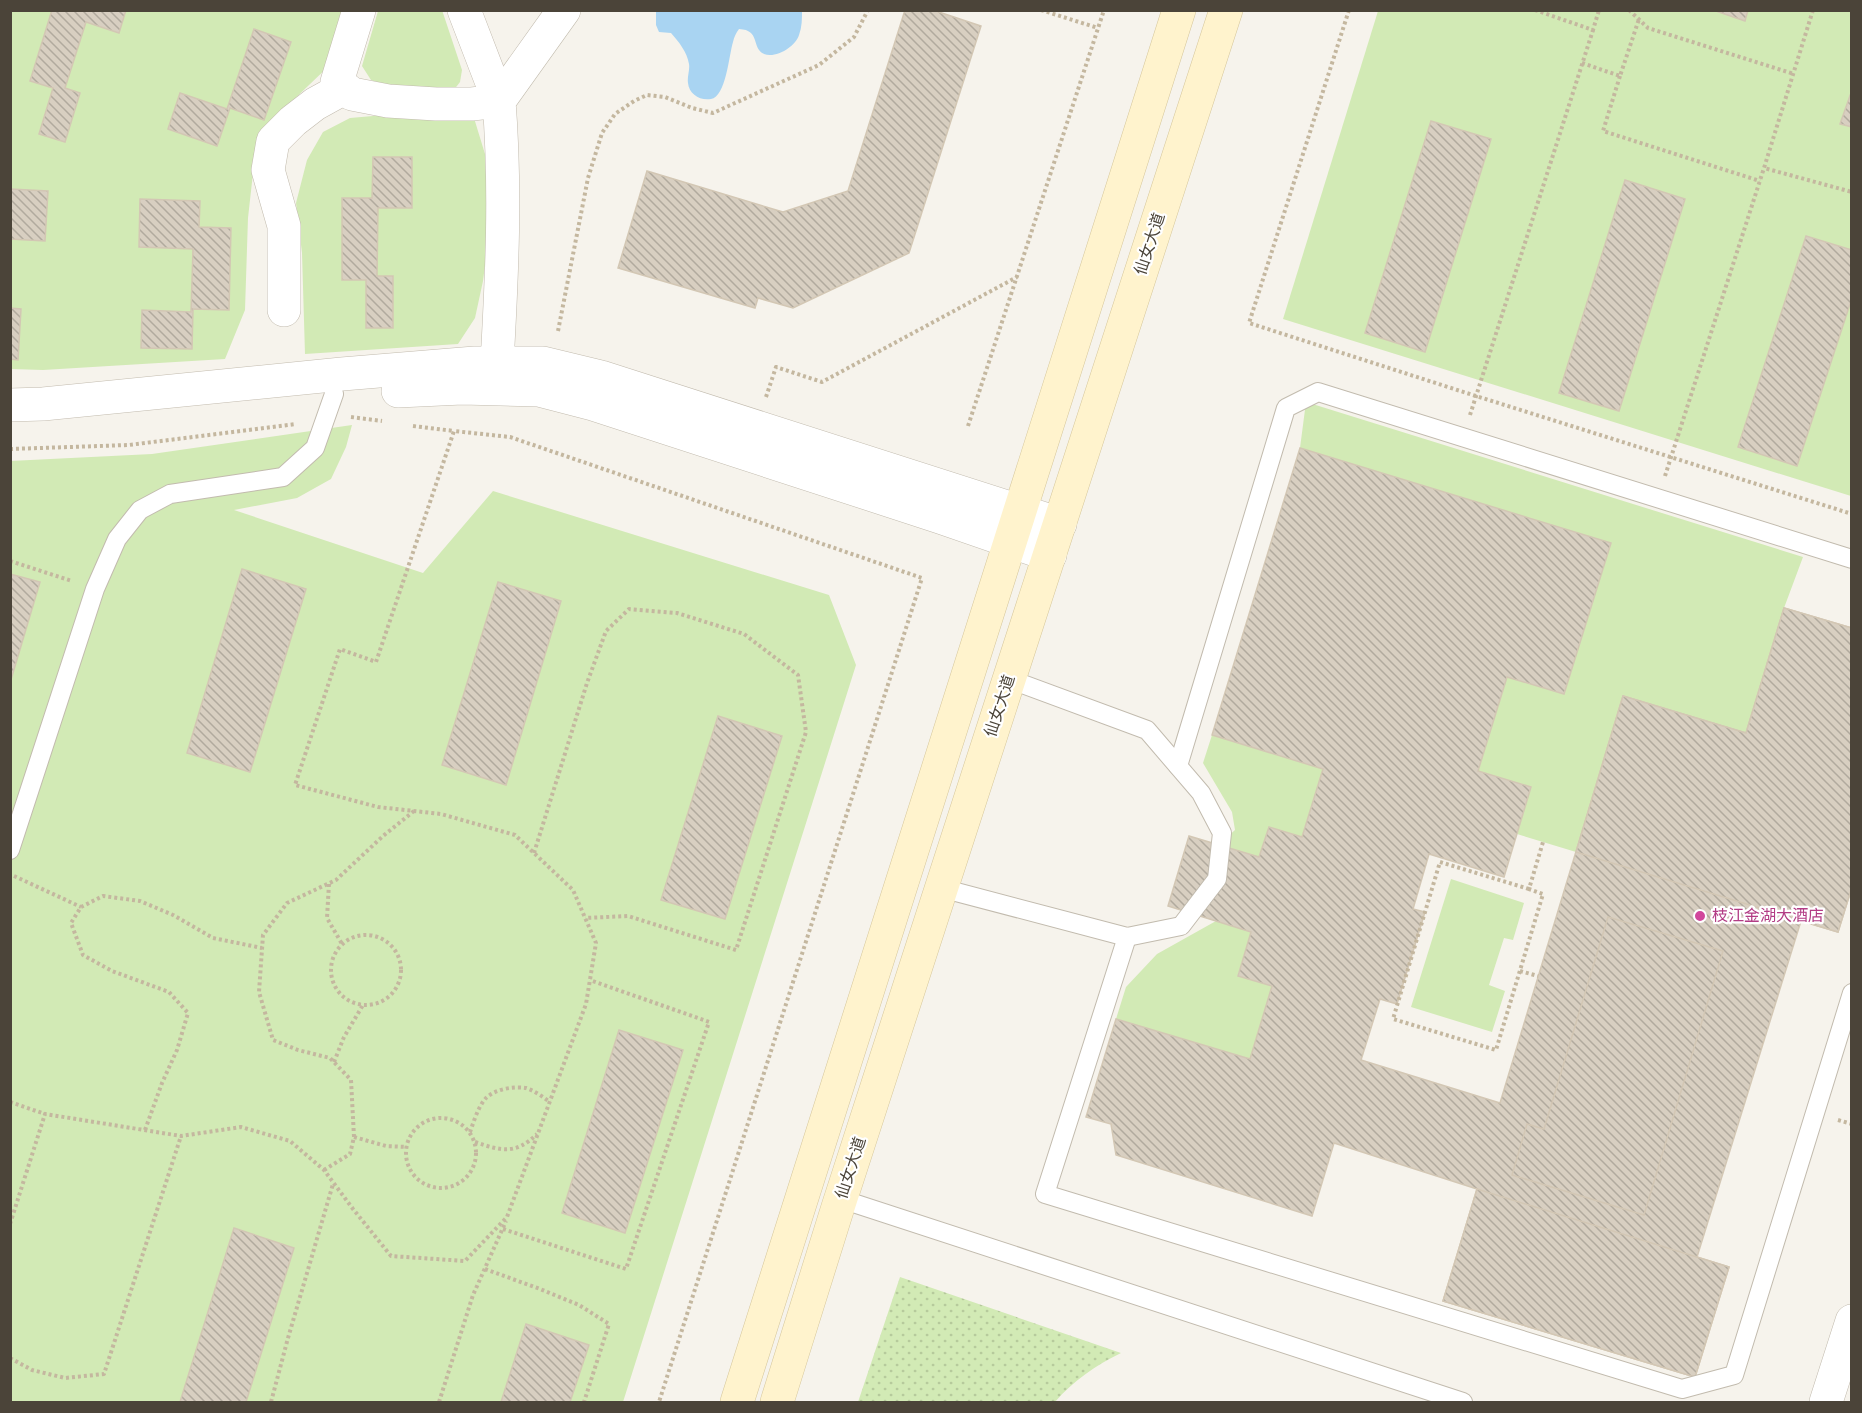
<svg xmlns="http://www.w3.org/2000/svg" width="1862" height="1413" viewBox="0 0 1862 1413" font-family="'Source Sans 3','Noto Sans SC',sans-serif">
	<defs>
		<pattern id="garden-dots" width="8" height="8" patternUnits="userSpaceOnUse" patternTransform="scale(1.5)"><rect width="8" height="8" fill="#d2eab5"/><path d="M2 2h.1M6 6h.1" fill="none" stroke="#b6ca9c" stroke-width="1.8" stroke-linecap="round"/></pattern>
		<pattern id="building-back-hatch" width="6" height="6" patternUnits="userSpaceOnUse" patternTransform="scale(1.5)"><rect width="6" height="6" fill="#d8cfc1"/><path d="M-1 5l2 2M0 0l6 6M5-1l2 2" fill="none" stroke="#b1aa9e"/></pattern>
	</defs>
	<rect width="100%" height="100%" fill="#f6f3ec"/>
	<!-- green -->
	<g fill="#d2eab5">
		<path d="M442 10 462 70 460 82 453 91 390 87 371 80 362 66 378 11Z"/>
		<path d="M11 11H349L332 63 285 108 253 173 248 218 245 310 225 359 43 370 11 369Z"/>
		<path d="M1378 11H1851V496L1283 319Z"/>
		<path d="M396 114 474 118 485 154 487 200 490 226 483 281 475 318 458 344 305 354 302 253 296 203 307 160 323 132 350 118Z"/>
		<path d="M1306 402 1803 557 1784 608 1746 733 1623 696 1576 852 1517 834 1531 787 1478 771 1507 677 1564 694 1610 543 1300 448Z"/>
		<path d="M352 425 346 447 331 479 297 498 234 510 423 573 493 491 829 595 856 665 623 1402H11L10 461 152 454Z"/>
		<path d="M1212 735 1323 769 1302 837 1269 827 1259 857 1225 847 1226 838 1235 830 1232 812 1203 763Z"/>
		<path d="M1451 879 1524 903 1513 940 1504 938 1489 985 1505 991 1492 1032 1411 1007Z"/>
		<path d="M1216 921 1251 932 1238 975 1272 986 1250 1059 1116 1019 1126 987 1157 954Z"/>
	</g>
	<!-- garden -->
	<path fill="url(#garden-dots)" d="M900 1277 1121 1353C1096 1365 1073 1381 1055 1402H858Z"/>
	<!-- water -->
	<path fill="#a9d4f2" d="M656 10 802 11C802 19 802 27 799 35 796 46 776 59 764 54 751 48 761 30 739 29 736 33 734 37 733 42 729 55 726 97 711 99 700 101 689 94 688 83 687 77 690 70 689 64 687 52 679 42 671 33L659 32 656 25Z"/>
	<!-- building -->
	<g fill="url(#building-back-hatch)" stroke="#d3c7b4" stroke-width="1.5">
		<path d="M52 10H126L119 33 86 22 65 88 80 93 65 142 39 134 53 88 30 81Z"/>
		<path d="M905 10H933L981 26 909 253 793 308 758 298 755 308 618 268 647 171 783 212 848 191Z"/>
		<path d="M1713 10H1748L1745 21Z"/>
		<path d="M254 29 291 42 264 120 230 108 217 146 168 129 180 93 227 109Z"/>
		<path d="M1852 90V127L1840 124Z"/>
		<path d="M1431 121 1491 139 1425 352 1365 333Z"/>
		<path d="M373 157H412V208H378L377 276H393V328H366V280H342V198H372Z"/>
		<path d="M1625 180 1685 199 1619 411 1559 393Z"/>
		<path d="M10 189 48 191 45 241 10 239Z"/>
		<path d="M140 199 200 201 199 227 231 228 229 310 193 309 192 349 141 348 142 310 191 312 193 249 139 247Z"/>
		<path d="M1806 236 1852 250V298L1797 466 1738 447Z"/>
		<path d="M10 308 21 309 18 360 10 359Z"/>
		<path d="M1300 448 1611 543 1564 694 1507 677 1478 771 1531 787 1504 877 1429 854 1413 909 1425 912 1397 1004 1380 999 1361 1060 1500 1103 1623 696 1746 733 1784 608 1852 628V887L1838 932 1801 921 1697 1257 1729 1267 1695 1377 1443 1301 1477 1189 1334 1143 1312 1216 1116 1155 1111 1124 1086 1117 1116 1019 1250 1059 1272 986 1238 976 1251 932 1168 906 1189 836 1259 857 1269 827 1302 837 1323 769 1212 735Z"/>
		<path d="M242 569 306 589 250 772 187 753Z"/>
		<path d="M10 574 40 582 10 683Z"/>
		<path d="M498 582 561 601 506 785 442 765Z"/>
		<path d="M1784 608 1852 628V887L1838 932 1576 852 1623 696 1746 733Z"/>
		<path d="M718 716 782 736 725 919 661 900Z"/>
		<path d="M1608 917 1723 951 1644 1215 1512 1175 1527 1124 1544 1129Z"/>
		<path d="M619 1030 683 1050 625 1233 562 1213Z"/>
		<path d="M1477 1189 1729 1267 1695 1377 1443 1301Z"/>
		<path d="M234 1228 294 1248 246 1402H180Z"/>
		<path d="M526 1324 589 1345 570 1402H501Z"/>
	</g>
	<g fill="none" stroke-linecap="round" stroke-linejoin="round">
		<!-- service casing -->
		<g stroke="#c2bbae" stroke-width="20">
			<g id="service">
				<path d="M1178 766 1286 408 1318 392 1852 559"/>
				<path d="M10 850 95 589 117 539 140 510 170 494 283 477 315 448 334 394"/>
				<path d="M941 888 1127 937 1181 926 1217 879 1222 833 1201 793 1147 730 1009 679"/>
				<path d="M1127 937 1045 1194 1682 1389 1734 1375 1852 993"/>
				<path d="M841 1199 1463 1402"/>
			</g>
		</g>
		<!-- minor casing -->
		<g stroke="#c2bbae" stroke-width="34">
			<g id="minor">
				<path d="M359 10 337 82 352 94 388 101 436 104H472L499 101 464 10"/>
				<path d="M284 310V226L268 170 273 141 293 121 315 104 344 88"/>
				<path d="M497 363C502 275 506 189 499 101L564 10"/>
				<path d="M398 391 462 388 539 390 593 404 940 517 1050 555"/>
				<path d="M10 405 43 404 342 374 475 363H543L601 377 1060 524"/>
				<path d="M1826 1402 1852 1321"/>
			</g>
		</g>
		<!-- secondary casing -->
		<g stroke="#d6c79b" stroke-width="34">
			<g id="secondary">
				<path d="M737 1402 1179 10"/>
				<path d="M777 1402 838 1207 1226 10"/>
			</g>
		</g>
		<!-- path -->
		<g stroke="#c4b79f" stroke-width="4" stroke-dasharray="3 3" stroke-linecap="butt">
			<path d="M1041 10 1098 28"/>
			<path d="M1349 10 1249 323 1476 396 1852 514"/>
			<path d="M1535 10 1593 30 1599 10"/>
			<path d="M1629 10 1648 28 1794 74"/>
			<path d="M1813 10 1764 168 1852 192"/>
			<path d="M1582 63 1620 76 1639 19"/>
			<path d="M1620 76 1603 131 1760 181"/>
			<path d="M558 331 588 178 602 133 615 114 634 101 647 95 665 97 692 108 713 113 819 65 854 37 868 10"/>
			<path d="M766 397 776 367 822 382 1017 277"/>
			<path d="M1470 415 1593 30"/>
			<path d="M351 417 382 421"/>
			<path d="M413 426 454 431"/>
			<path d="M968 426 1104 10"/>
			<path d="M10 449 129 445 296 424"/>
			<path d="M1665 476 1764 168"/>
			<path d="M10 561 72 581"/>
			<path d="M534 853 587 683 606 631 629 609 677 613 744 634 798 675 806 732 736 950 628 916 585 918"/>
			<path d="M14 876 81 907"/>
			<path d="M329 884 327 918 342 944"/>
			<path d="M1529 889 1440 862 1393 1019 1496 1050 1543 894 1529 889 1543 842"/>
			<circle cx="366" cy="970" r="35"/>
			<path d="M1520 971 1538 976"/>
			<path d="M334 1062 344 1037 363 1005"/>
			<path d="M10 1102 45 1114"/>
			<circle cx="441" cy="1153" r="35"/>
			<path d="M1838 1120 1852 1124"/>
			<path d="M145 1130 162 1083 177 1050 188 1013 169 992 112 971 83 955 71 923 81 907 103 896 140 901 173 915 213 938 262 948"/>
			<path d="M470 1132C474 1121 478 1107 486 1098 495 1089 514 1086 526 1088 535 1091 543 1097 550 1102"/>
			<path d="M354 1137 386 1146 407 1147"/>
			<path d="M475 1142C502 1151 515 1155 537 1134"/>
			<path d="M324 1170 350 1154 354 1137 351 1080 330 1058 298 1050 273 1040 259 992 263 935 287 903 336 880 383 836 414 811"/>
			<path d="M10 1224 45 1114 181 1136 241 1127 290 1141 324 1170 353 1209 391 1256 465 1261 507 1217 586 1004 596 943 573 890 515 835 441 814 378 807 295 785 340 649 376 662 454 431 510 437 922 578 659 1402"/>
			<path d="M503 1229 626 1269 709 1022 590 980"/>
			<path d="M485 1269 540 1289 579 1305 609 1324 584 1402"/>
			<path d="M10 1358 32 1370 65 1378 104 1374 181 1136"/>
			<path d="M271 1402 288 1338 333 1184"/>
			<path d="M439 1402 473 1295 506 1221"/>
		</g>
		<!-- service -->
		<use href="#service" stroke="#fff" stroke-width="18"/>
		<!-- minor -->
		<use href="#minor" stroke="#fff" stroke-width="33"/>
		<!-- secondary -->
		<use href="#secondary" stroke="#fff3cd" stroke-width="33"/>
	</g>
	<!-- markers -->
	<circle fill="#d1479c" stroke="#fff" stroke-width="2" cx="1700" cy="916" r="6"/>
	<g text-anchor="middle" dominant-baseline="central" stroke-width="4.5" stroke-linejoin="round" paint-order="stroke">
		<!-- street labels -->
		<g font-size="16" fill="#4b4439" stroke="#fff">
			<text transform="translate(1150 244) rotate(-72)">仙女大道</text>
			<text transform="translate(1000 706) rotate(-72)">仙女大道</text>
			<text transform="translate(851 1168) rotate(-72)">仙女大道</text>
		</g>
		<!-- hotel labels -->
		<g font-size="16" fill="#b23c85" stroke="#fff" text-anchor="start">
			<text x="1712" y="916">枝江金湖大酒店</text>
		</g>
	</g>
	<!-- border -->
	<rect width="1862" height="1413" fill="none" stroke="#4b4439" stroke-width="24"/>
</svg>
